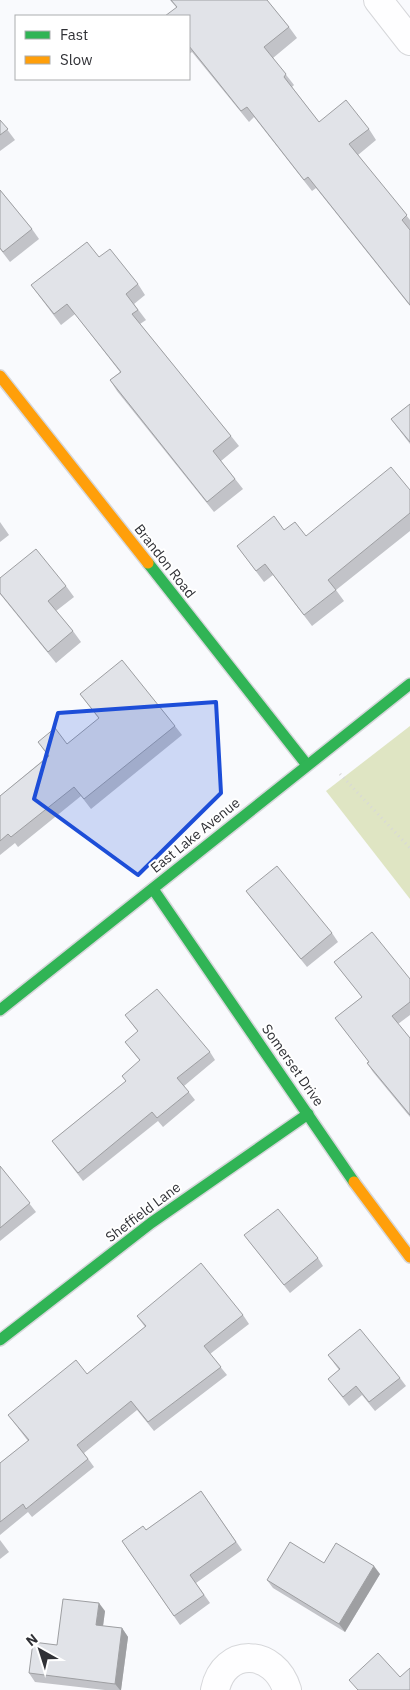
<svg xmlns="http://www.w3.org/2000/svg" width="410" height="1690" viewBox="0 0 410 1690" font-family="'IBM Plex Sans',sans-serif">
	<rect width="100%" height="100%" fill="#f9fafd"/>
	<!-- green -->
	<path fill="#dfe5c3" d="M410 726V899L326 791Z"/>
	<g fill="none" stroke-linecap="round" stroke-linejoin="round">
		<!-- street casing -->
		<g stroke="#d6d7da" stroke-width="30">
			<g id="street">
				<path d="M378 0 410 41"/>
				<path d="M215 1690C224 1646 275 1649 287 1690"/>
			</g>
		</g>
		<!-- fast casing -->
		<g stroke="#d6d7da" stroke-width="14">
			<g id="fast">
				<path d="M148 563 307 765"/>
				<path d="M153 889 354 1182"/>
				<path d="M0 1010 410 684"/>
				<path d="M0 1340 151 1223 308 1114"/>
			</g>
		</g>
		<!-- slow casing -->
		<g stroke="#d6d7da" stroke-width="14">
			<g id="slow">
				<path d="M0 376 148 563"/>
				<path d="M354 1182 410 1257"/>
			</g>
		</g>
		<!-- path -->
		<path stroke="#d8d8d8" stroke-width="3" stroke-dasharray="1 4" stroke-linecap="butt" d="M340 774 410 848"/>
		<!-- street -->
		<use href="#street" stroke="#fefeff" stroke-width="28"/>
		<!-- fast -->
		<use href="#fast" stroke="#30b455" stroke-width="11"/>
		<!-- slow -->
		<use href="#slow" stroke="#ff9f0a" stroke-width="11"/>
	</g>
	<!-- wall -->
	<g fill="#c2c3c8">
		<path d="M170 0H267L289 27 297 38 273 58 294 85 292 87 319 122 369 129 376 140 358 155 410 220V306L316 188 312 191 254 117 249 122 192 52 189 54V16L176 7Z"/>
		<path d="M0 120 15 140 0 151Z"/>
		<path d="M0 190 32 229 39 239 10 262 0 249Z"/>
		<path d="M99 257 138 284 145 295 134 304 146 320 140 324 231 436 239 446 221 461 243 489 214 512 117 391 110 380 120 372 75 314 61 325 31 285Z"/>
		<path d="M410 404V444L391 419Z"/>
		<path d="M410 490V531L336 590 344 601 312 626 273 575 264 582 237 546 284 530 306 536Z"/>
		<path d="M0 522 9 535 0 542Z"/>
		<path d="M0 578 66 586 74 597 56 611 73 631 81 642 56 663 0 594Z"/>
		<path d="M80 694 175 726 182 735 91 809 81 796 18 847 15 843 0 855V796L48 756 38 742 67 744 99 719Z"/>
		<path d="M246 891 332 933 338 942 307 967 252 899Z"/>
		<path d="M334 962 410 979V1015L398 1024 410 1038V1117L373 1072 367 1063 369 1062 335 1018 362 997Z"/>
		<path d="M125 1015 210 1052 215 1060 184 1086 195 1100 163 1127 158 1121 83 1181 52 1141 126 1081 122 1076 140 1061 125 1042 138 1032Z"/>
		<path d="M0 1166 36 1212 0 1241Z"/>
		<path d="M244 1235 318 1258 323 1266 290 1293Z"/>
		<path d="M243 1315 249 1324 210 1354 227 1375 154 1431 137 1410 84 1453 94 1467 32 1517 28 1512 0 1535V1463L28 1441 8 1415 87 1374 145 1327 137 1316Z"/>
		<path d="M328 1355 400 1378 406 1386 375 1411 362 1395 349 1406 328 1379 339 1370Z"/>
		<path d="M201 1491 242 1550 196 1583 210 1603 180 1625 122 1541 146 1530Z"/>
		<path d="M0 1540 9 1552 0 1559Z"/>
		<path d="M324 1563 380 1574 345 1632 273 1588 267 1580Z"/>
		<path d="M105 1611 103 1626 122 1628 128 1637 121 1690H105L35 1682 29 1673 57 1645Z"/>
	</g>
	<!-- shaded-wall -->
	<g fill="#9e9fa2">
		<path d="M374 1566 380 1574 345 1632 339 1624Z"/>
		<path d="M99 1603 105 1611 102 1633 96 1625Z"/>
		<path d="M122 1628 128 1637 121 1690H120L115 1684Z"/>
	</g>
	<!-- building -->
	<g fill="#e1e3e8" stroke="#9e9fa2">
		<path d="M171 0H267L289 27 264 47 286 74 284 77 319 122 346 100 369 129 349 144 407 215 402 220 410 230V305L308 177 304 180 247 107 241 111 189 46V16H165L177 7Z"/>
		<path d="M0 120 8 129 0 135Z"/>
		<path d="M0 190 32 229 3 252 0 248Z"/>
		<path d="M87 242 99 257 110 249 138 284 126 294 138 310 132 314 231 436 213 451 235 479 207 502 110 380 121 372 67 304 54 314 31 285Z"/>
		<path d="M410 404V442L391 419Z"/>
		<path d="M391 467 410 490V513L328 580 336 590 304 615 265 564 256 571 237 546 274 516 284 530 295 522 306 536Z"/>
		<path d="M36 549 66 586 48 601 73 631 48 652 0 593V578Z"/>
		<path d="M122 660 175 726 84 799 74 787 11 837 8 834 0 841V796L49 756 38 742 55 728 67 744 99 718 80 694Z"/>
		<path d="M277 866 332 933 301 959 246 891Z"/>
		<path d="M372 932 410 979V1002L392 1016 410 1038V1115L367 1063 369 1062 335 1018 362 997 334 962Z"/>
		<path d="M157 989 210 1052 177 1078 189 1092 157 1118 152 1112 78 1173 52 1141 126 1081 122 1076 140 1060 125 1042 138 1031 125 1015Z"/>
		<path d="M0 1166 30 1203 0 1228Z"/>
		<path d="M278 1209 318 1258 284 1285 244 1235Z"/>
		<path d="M201 1263 243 1315 204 1346 221 1367 148 1422 131 1401 77 1445 88 1459 26 1509 23 1504 0 1522V1463L29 1440 8 1415 76 1360 87 1374 146 1326 137 1316Z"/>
		<path d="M360 1329 400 1378 369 1402 356 1386 343 1397 328 1379 340 1369 328 1355Z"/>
		<path d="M201 1491 236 1542 190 1575 204 1595 174 1616 122 1541 143 1526 146 1530Z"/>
		<path d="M290 1542 324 1563 336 1543 374 1566 339 1624 267 1580Z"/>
		<path d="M63 1599 99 1603 96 1625 122 1628 115 1684 29 1673 33 1642 57 1645Z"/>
		<path d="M378 1653 400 1677 410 1668V1690H358L349 1680Z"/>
	</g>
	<!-- marked area -->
	<path fill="#1d4ed8" fill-opacity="0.2" stroke="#1d4ed8" stroke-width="4" stroke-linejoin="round" d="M216 702 221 793 138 875 34 799 58 713Z"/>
	<g text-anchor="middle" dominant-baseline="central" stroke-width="4" stroke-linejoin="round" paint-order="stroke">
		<!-- street labels -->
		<g font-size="14" fill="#303136" stroke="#fff">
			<text transform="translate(165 561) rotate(52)">Brandon Road</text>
			<text transform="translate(195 835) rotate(-39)">East Lake Avenue</text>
			<text transform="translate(293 1065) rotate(55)">Somerset Drive</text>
			<text transform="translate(143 1212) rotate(-37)">Sheffield Lane</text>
		</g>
	</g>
	<!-- legend -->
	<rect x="15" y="15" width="175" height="65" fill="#ffffff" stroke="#acadaf"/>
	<rect x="25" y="31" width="25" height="8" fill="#30b455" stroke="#acadaf"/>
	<text x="60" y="40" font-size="15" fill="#303136">Fast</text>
	<rect x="25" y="56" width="25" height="8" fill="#ff9f0a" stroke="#acadaf"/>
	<text x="60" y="65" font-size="15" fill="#303136">Slow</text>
	<!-- north arrow -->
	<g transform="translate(40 1650) rotate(321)" stroke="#ffffff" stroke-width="4" paint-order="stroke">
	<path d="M0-4L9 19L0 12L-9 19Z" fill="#303136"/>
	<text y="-8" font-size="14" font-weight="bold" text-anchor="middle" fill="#303136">N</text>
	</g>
</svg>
